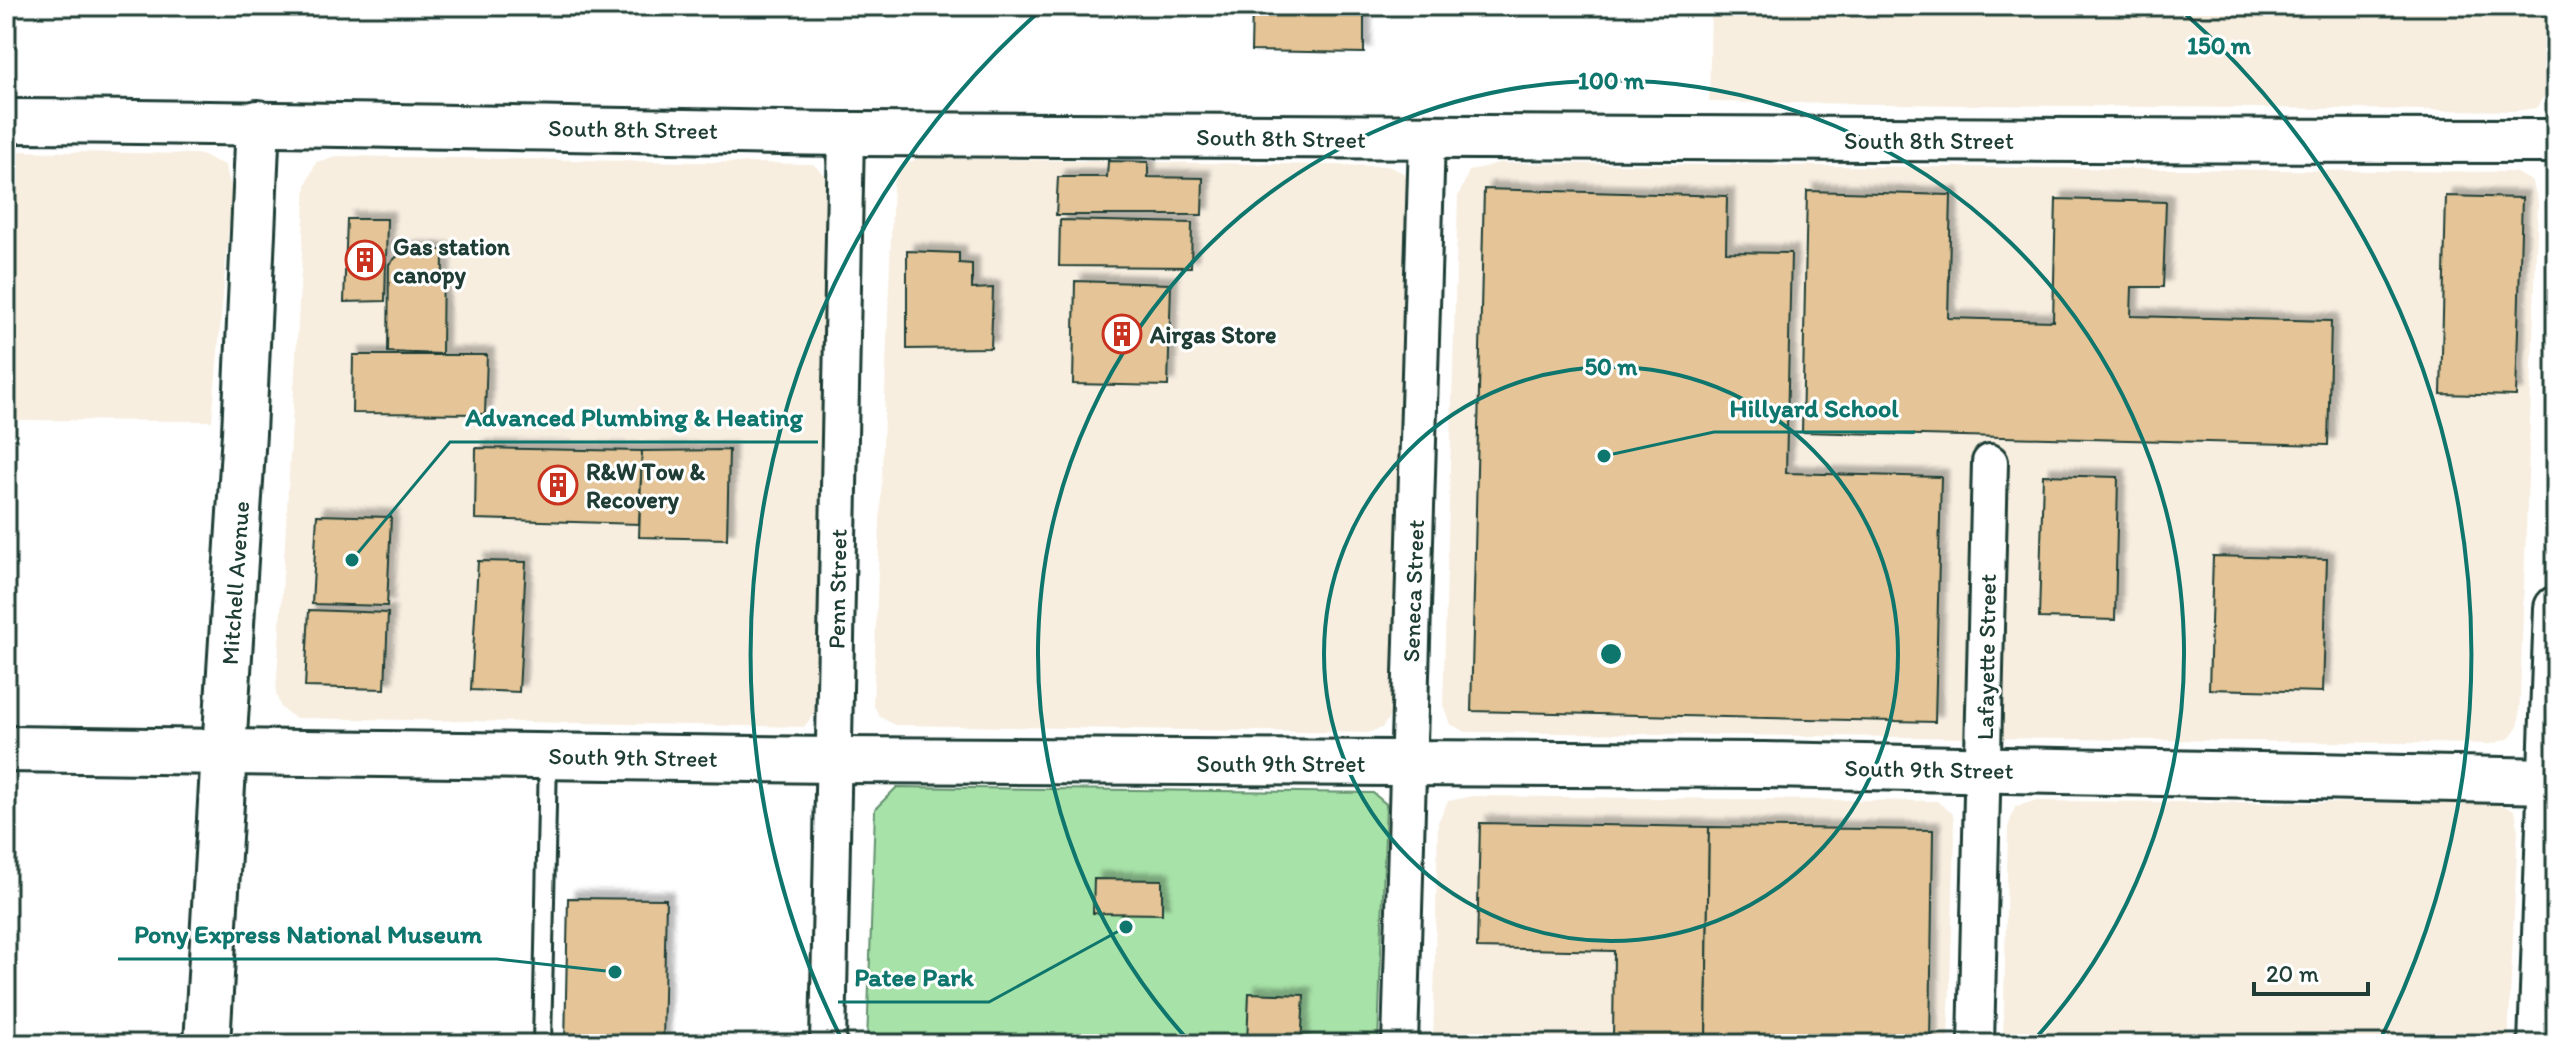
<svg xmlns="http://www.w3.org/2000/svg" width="2562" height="1050" viewBox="0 0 2562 1050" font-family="Itim,sans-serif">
	<defs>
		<filter id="shadow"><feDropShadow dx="7" dy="-7" stdDeviation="2" flood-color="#0004"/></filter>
	</defs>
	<rect width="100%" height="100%" fill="#fff"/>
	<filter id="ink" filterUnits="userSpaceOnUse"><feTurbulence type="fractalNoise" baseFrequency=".0125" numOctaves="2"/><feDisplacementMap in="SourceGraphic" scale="16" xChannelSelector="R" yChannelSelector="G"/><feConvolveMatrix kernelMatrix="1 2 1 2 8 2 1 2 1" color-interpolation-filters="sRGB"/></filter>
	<g filter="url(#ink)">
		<!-- built -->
		<g fill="#f7eee0">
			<path d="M1711 6H2548L2546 94 2536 108 2516 111 1709 102Z"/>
			<path d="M6 151 198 154 225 165 232 190 212 421 6 420Z"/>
			<path d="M340 156 813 164 825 176 831 198 816 712 804 727 295 718 281 708 276 694 306 185 316 162Z"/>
			<path d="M920 158 1388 166 1408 175 1411 198 1392 713 1382 728 1367 733 895 725 880 717 873 704 893 183 902 165Z"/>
			<path d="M1498 163 2514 172 2532 181 2538 201 2519 724 2510 738 2491 744 1466 732 1450 724 1443 705 1458 197 1469 171Z"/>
			<path d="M1472 796 1937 801 1953 814 1955 837 1948 1044H1433L1438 822 1448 801Z"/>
			<path d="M2033 801 2498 804 2515 810 2518 828 2508 1044H2003L2008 827 2015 807Z"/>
		</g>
		<!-- green -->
		<path fill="#a7e2a8" stroke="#63906e" stroke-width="2" d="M897 787 1373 793 1386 804 1378 1044H867L875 809Z"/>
		<!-- building -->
		<g fill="#e5c597" stroke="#1f3d34" stroke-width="2" filter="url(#shadow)">
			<path d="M1252 6H1364V53L1251 51Z"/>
			<path d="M1108 161 1148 162V177L1203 178 1202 215H1056L1058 177H1107Z"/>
			<path d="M1484 189 1727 196 1726 252 1791 253 1786 473 1941 477 1935 722 1471 711Z"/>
			<path d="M1807 191 1951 195 1948 318 2053 321 2056 199 2166 202 2163 287H2132L2131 316 2331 321 2328 445 1802 432Z"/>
			<path d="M2446 196 2522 198 2516 396 2441 394Z"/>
			<path d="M347 219H387L385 301 344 302Z"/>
			<path d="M1060 220 1192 223 1191 267 1059 266Z"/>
			<path d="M405 249 443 250 442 354 388 352 389 264Z"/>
			<path d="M907 251 959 253V263L972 264V289L993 288 991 348 907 349Z"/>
			<path d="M1075 281 1171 284 1168 386 1073 384Z"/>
			<path d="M353 355H487L485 414 352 413Z"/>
			<path d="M476 448 642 451 639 524 475 519Z"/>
			<path d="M729 450 727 539 639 537 642 451Z"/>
			<path d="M2043 475 2118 477 2115 620 2039 618Z"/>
			<path d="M317 515 391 517 387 606 312 604Z"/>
			<path d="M2213 556 2327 559 2323 692 2209 689Z"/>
			<path d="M478 561 526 562 519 692 471 690Z"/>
			<path d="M309 610 388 613 385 689 305 687Z"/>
			<path d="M1480 823 1709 827 1706 1041 1613 1040 1614 951 1477 948Z"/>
			<path d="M1709 827 1933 830 1930 1044H1706Z"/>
			<path d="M1094 879 1162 880V914L1093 913Z"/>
			<path d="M568 898 666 899 663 1044H565Z"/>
			<path d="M1249 993 1304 995 1301 1044H1247Z"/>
		</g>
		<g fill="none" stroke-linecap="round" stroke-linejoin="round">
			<!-- service casing -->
			<g stroke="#1f3d34" stroke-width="22">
				<path id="service" d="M542 1044 548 758"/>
			</g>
			<!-- minor casing -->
			<g stroke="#1f3d34" stroke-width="40">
				<g id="minor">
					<path d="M828 1044 846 134"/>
					<path d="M1400 1044 1427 139"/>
					<path d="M1976 1044 1990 462"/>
				</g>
			</g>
			<!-- tertiary casing -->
			<g stroke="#1f3d34" stroke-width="48">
				<g id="tertiary">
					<path d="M6 121C288 122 570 130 852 134 1420 141 1988 140 2556 141"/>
					<path d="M224 751 244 433 258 122"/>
					<path d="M2540 1044 2556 608"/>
				</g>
			</g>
			<!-- secondary casing -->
			<g stroke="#1f3d34" stroke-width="50">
				<g id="secondary">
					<path d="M6 749 834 760 1764 765 2556 781"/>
					<path d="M207 1044 224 751"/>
				</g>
			</g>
			<!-- service -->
			<use href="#service" stroke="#fff" stroke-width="16"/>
			<!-- minor -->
			<use href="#minor" stroke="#fff" stroke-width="34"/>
			<!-- tertiary -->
			<use href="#tertiary" stroke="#fff" stroke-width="42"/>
			<!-- secondary -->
			<use href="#secondary" stroke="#fff" stroke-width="44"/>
		</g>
	</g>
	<!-- distance rings -->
	<g fill="none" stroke="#0f766e" stroke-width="4">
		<circle cx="1611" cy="654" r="287"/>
		<path d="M1189 1041A573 573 0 1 1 2033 1041"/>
		<path d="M841 1038A860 860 0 0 1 1041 10M2181 10A860 860 0 0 1 2381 1038"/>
	</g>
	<!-- icons -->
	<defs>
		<g id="building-ring" transform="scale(2)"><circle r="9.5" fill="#fff" stroke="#c8321e" stroke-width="1.5"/><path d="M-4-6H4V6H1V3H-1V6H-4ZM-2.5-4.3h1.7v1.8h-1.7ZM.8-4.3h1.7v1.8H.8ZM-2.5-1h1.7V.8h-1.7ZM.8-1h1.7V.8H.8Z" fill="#c8321e"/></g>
	</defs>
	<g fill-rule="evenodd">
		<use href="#building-ring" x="365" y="260"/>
		<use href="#building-ring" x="1122" y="334"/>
		<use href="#building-ring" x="558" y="485"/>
	</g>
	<g text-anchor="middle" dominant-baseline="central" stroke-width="6" stroke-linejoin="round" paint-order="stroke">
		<!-- street labels -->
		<g font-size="24" fill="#1f3d34" stroke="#fff">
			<text transform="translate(633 129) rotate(1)">South 8th Street</text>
			<text transform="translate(1281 138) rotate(1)">South 8th Street</text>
			<text x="1929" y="140">South 8th Street</text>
			<text transform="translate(235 583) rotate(-86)">Mitchell Avenue</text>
			<text transform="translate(837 589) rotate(-89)">Penn Street</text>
			<text transform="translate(1413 591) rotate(-88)">Seneca Street</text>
			<text transform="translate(1986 657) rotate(-89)">Lafayette Street</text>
			<text transform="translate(633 757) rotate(1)">South 9th Street</text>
			<text x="1281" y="763">South 9th Street</text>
			<text transform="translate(1929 769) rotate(1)">South 9th Street</text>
		</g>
		<!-- poi labels -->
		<g font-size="24" font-weight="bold" fill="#1f3d34" stroke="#fff" text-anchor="start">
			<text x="393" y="246">Gas station<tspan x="393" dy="28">canopy</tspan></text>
			<text x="1150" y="334">Airgas Store</text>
			<text x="586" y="471">R&amp;W Tow &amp;<tspan x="586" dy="28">Recovery</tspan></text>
		</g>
	</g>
	<circle cx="1611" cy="654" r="12" fill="#0f766e" stroke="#fff" stroke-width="4"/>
	<g font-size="24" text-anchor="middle" font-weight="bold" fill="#0f766e" stroke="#fff" stroke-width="6" stroke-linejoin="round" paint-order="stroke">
		<text x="2219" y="54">150 m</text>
		<text x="1611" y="89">100 m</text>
		<text x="1611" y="375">50 m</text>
	</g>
	<!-- callouts -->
	<path fill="none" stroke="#0f766e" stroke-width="3" d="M1604 456L1714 432H1915M352 560L450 442H818M615 972L497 959H118M1126 927L989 1002H838"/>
	<g fill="#0f766e" stroke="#fff" stroke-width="3">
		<circle cx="1604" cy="456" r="8"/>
		<circle cx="352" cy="560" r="8"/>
		<circle cx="615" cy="972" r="8"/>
		<circle cx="1126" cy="927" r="8"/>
	</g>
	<g font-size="26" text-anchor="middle" font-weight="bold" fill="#0f766e" stroke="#fff" stroke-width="6" stroke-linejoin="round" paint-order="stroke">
		<text x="1814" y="417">Hillyard School</text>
		<text x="634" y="426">Advanced Plumbing &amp; Heating</text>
		<text x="308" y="943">Pony Express National Museum</text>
		<text x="914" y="986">Patee Park</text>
	</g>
	<!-- margin -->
	<rect width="2562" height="1050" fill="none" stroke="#fff" stroke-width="32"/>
	<rect x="16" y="16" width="2530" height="1018" fill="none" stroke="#1f3d34" stroke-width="3" filter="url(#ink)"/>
	<!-- scale -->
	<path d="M2254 982v12h114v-12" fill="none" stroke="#1f3d34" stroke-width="4"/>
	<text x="2266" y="982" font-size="24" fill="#1f3d34" stroke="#ffffff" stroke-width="6" paint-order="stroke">20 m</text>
</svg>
